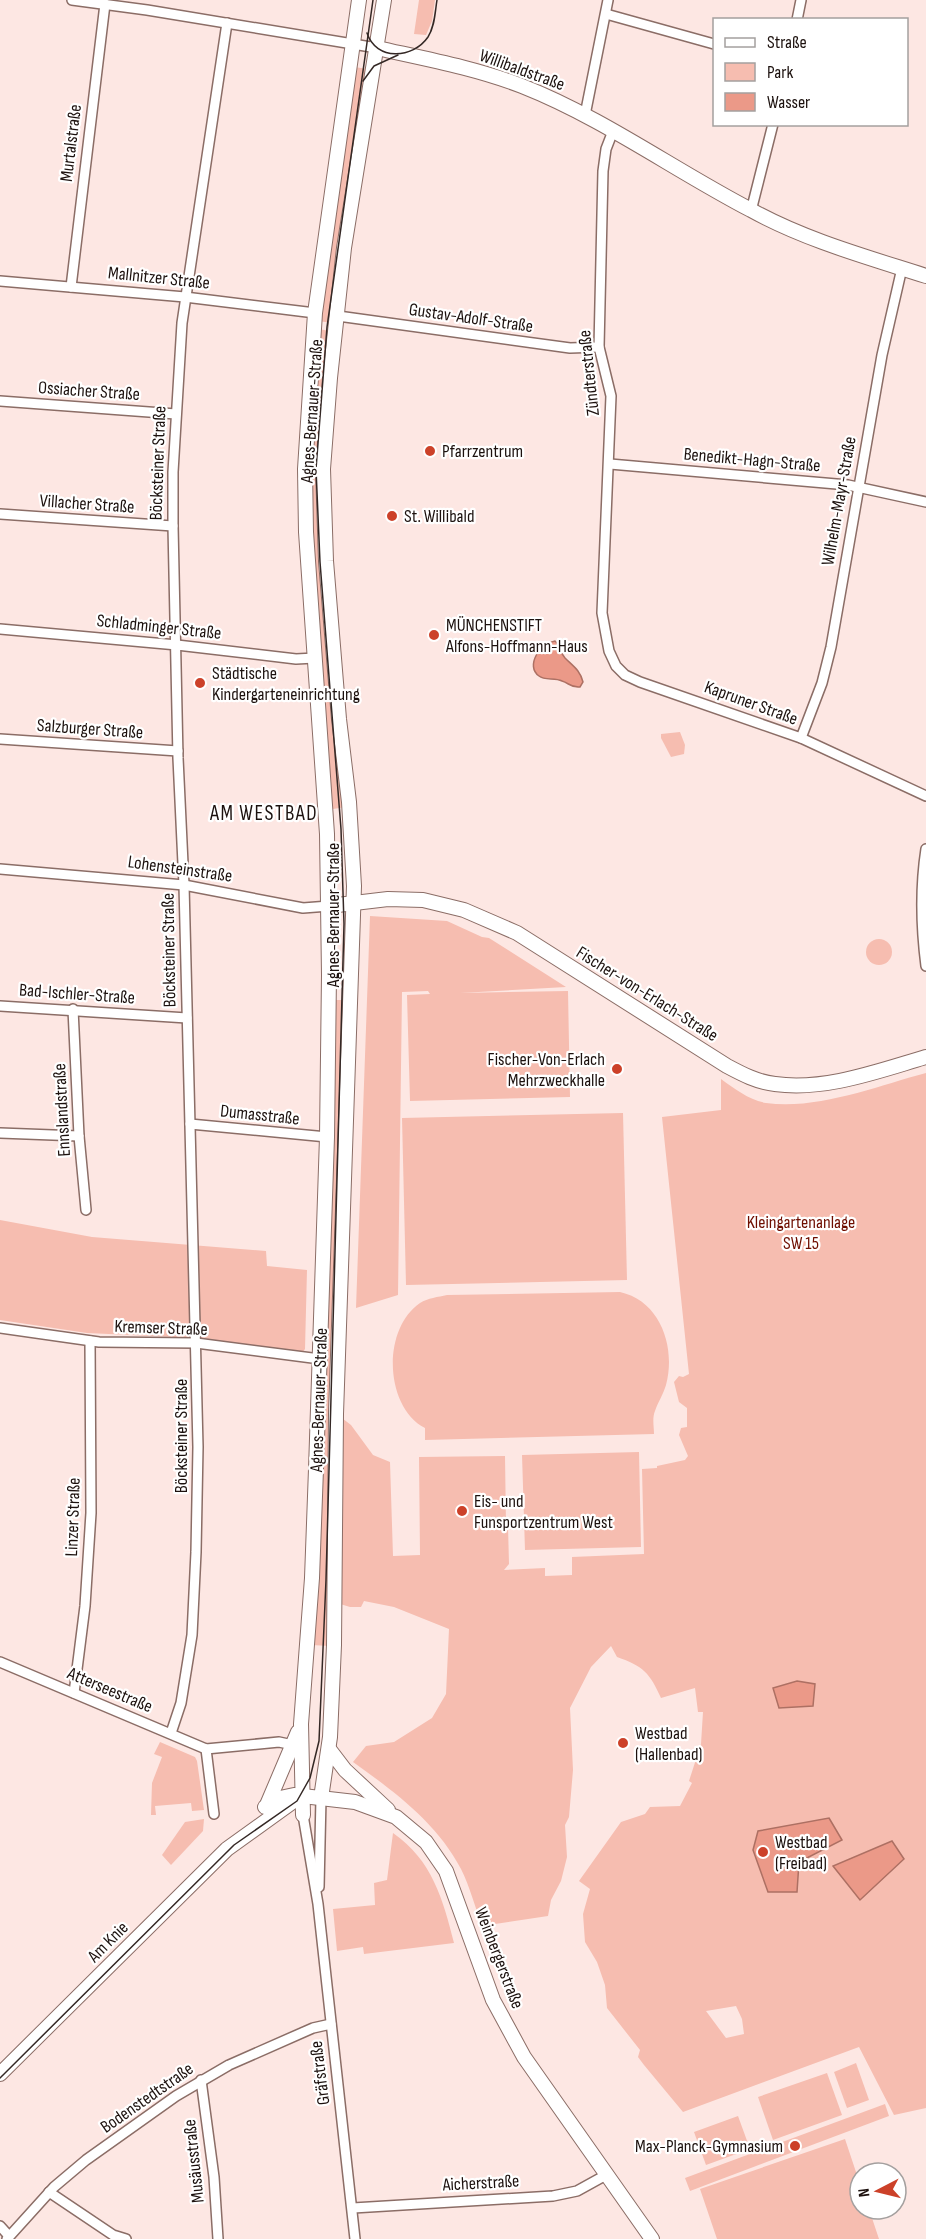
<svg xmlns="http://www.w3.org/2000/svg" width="926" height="2239" viewBox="0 0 926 2239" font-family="'Sofia Sans Condensed',sans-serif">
	<rect width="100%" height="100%" fill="#fde7e3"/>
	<!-- green -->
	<g fill="#f6bdb0" fill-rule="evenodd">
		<path d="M419 0H435L432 21 426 35 414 34Z"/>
		<path d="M354 67 368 69 334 323 317 321Z"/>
		<path d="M316 329 333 331 320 461 346 807 333 809 336 882H333L309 513Z"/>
		<path d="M680 732 685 745 684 754 671 757 661 738V734Z"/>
		<path d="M370 916 447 921 482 937 489 938 566 987 460 993 568 991 570 1097 410 1101 407 995 430 994 428 991 402 992 398 1295 356 1308Z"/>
		<circle cx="879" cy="952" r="13"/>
		<path d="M332 1000H346L330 1646 311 1645Z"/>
		<path d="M926 1073V2108L894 2115 859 2047 683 2112 644 2065 638 2057 640 2050 607 2008 605 1985 597 1962 585 1942 583 1914 590 1889 579 1881 621 1822 645 1814 650 1807 680 1806 692 1783 689 1781 701 1744 703 1712H698L695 1688 661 1698C650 1673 643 1666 617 1657L611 1646 591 1667 570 1708 573 1770 569 1817 565 1825 567 1857 561 1881 551 1900 548 1916 482 1926C475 1907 470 1887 461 1869 437 1823 395 1792 353 1762L366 1746 394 1742 432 1718 446 1694 449 1629 394 1607 364 1601 361 1607H350L337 1603 338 1415 351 1425 373 1455 390 1462 393 1556 420 1555 419 1457 505 1456 506 1525 508 1526 509 1564 504 1570 545 1568V1576L572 1575V1557L644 1554 642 1469 657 1468V1466L685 1460 688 1456 679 1435 681 1428 687 1427V1408L679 1402 674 1382 679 1376 683 1377 689 1374 662 1117 721 1110V1079C735 1089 749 1100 766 1103 818 1110 877 1086 926 1073ZM736 2006 742 2019 744 2034 726 2038 706 2011Z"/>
		<path d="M623 1113 627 1280 406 1285 402 1118Z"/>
		<path d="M0 1220 92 1237 266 1251 267 1266 307 1270 305 1349 302 1353 196 1338 87 1333 0 1320Z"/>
		<path d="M620 1292C661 1301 676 1348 666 1385 663 1395 658 1402 655 1411 652 1418 654 1427 654 1434L425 1440V1428C384 1406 382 1329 420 1303 428 1298 438 1297 447 1295Z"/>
		<path d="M639 1452 641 1547 525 1550 522 1455Z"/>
		<path d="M160 1742 195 1757 197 1761 204 1810 192 1811 191 1803 155 1806 156 1815H151L152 1783 162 1757 154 1754Z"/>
		<path d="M204 1819 203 1831 171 1865 162 1855 185 1822Z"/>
		<path d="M393 1833C432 1860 443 1899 454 1943L364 1954 363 1947 337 1951 333 1909 375 1905 374 1883 387 1880Z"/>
		<path d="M856 2063 869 2100 847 2108 834 2072Z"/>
		<path d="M827 2073 842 2115 773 2140 758 2097Z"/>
		<path d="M885 2104 889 2116 690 2191 685 2178Z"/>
		<path d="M738 2116 750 2149 706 2165 694 2132Z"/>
		<path d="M845 2139 860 2184V2209H869L879 2239H717L700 2189Z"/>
	</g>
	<!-- water -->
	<g fill="#eb9988" stroke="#ad7063" stroke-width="1.5">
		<path d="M555 641C561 646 560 653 565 658 573 666 580 670 583 682L580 687C571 688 569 683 562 681 555 677 545 681 539 676 525 666 540 643 555 641Z"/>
		<path d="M797 1681 815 1684 813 1706 779 1708 773 1688Z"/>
		<path d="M829 1818 842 1840 799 1862 797 1892H768L753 1850 758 1831Z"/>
		<path d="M892 1841 904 1859 860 1900 833 1866Z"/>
	</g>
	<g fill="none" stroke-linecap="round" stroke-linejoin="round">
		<!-- street casing -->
		<g stroke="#8b6d66" stroke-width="12">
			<g id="street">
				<path d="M72 0 147 10 377 48"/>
				<path d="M606 14 714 44"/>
				<path d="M797 20 801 0"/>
				<path d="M585 115 608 0"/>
				<path d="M613 131 606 149 603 171 599 347 611 396 602 613 609 651 616 666 625 675 640 682 801 738 926 796"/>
				<path d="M751 211 773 124"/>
				<path d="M0 281 185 297 315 313"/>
				<path d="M71 287 105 4"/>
				<path d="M338 316 570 348 599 347"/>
				<path d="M0 401 176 414"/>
				<path d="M610 464 848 485 926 502"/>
				<path d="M0 514 173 526"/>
				<path d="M0 629 177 645 296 659 315 658"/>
				<path d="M801 738 822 683 831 647 882 355 902 268"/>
				<path d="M0 739 178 751"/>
				<path d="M926 849C920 888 921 927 926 966"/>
				<path d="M0 869 184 885 303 908 329 906"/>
				<path d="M0 1006 187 1018"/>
				<path d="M73 1009 79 1136 86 1210"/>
				<path d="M190 1124 327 1137"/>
				<path d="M0 1133 79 1136"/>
				<path d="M0 1328 99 1342 196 1343 320 1359"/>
				<path d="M0 1662 206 1749 279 1742 293 1745"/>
				<path d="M74 1693 85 1606 91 1513 90 1341"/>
				<path d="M171 1733 181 1703 192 1635 196 1552 198 1447 184 885 178 758 173 526V472L182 323 227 23"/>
				<path d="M206 1749 214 1814"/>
				<path d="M303 1815 318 1904 355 2239"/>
				<path d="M319 1887 321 1798"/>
				<path d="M201 2080 214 2177 218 2239"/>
				<path d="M49 2192 113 2235 126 2239"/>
				<path d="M353 2208 553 2196 577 2191 606 2175"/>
				<path d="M0 2226 9 2236"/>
				<path d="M7 2239 54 2187 86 2160 176 2096 229 2065 313 2028 331 2024"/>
			</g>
		</g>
		<!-- secondary casing -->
		<g stroke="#8b6d66" stroke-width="16">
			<g id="secondary">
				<path d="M377 48C426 59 475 68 522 86 603 118 674 170 751 210 805 240 867 257 926 276"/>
				<path d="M329 906 388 899 423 900 464 910 517 933 727 1066C742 1074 757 1082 775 1084 825 1091 878 1071 926 1057"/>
				<path d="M329 1749 345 1770 388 1810"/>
				<path d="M321 1798 330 1737 334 1645 336 1414 354 886 349 802 339 719 326 561 323 469 330 378 344 248 384 0"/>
				<path d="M267 1805 298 1732"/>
				<path d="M265 1807 280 1798 294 1795 355 1802 396 1817 426 1842 446 1871 493 2000 524 2057 652 2239"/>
				<path d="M303 1815 301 1724 312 1578 316 1469 327 1137 329 975 327 834 306 532 305 469 315 313 359 0"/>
				<path d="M0 2074 227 1849 302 1795"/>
			</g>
		</g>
		<!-- street -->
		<use href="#street" stroke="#fff" stroke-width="9"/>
		<!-- secondary -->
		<use href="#secondary" stroke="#fff" stroke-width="14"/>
		<!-- tram -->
		<g stroke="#342825" stroke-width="1.5">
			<path d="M367 33C376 61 413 59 428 37 435 26 435 12 437 0"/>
			<path d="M363 81 374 66 398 55"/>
			<path d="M0 2078 234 1845 297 1801 310 1778 319 1741 326 1580 344 924 341 829 320 562 316 469 327 327 373 0"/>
		</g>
	</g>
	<!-- markers -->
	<g fill="#cc4129" stroke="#fff" stroke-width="2">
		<circle cx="430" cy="451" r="6"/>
		<circle cx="392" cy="516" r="6"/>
		<circle cx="434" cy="635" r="6"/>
		<circle cx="200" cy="683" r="6"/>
		<circle cx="617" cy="1069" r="6"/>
		<circle cx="462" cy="1511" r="6"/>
		<circle cx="623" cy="1743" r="6"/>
		<circle cx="763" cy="1852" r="6"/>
		<circle cx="795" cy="2146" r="6"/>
	</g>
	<g text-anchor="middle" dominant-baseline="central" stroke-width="4.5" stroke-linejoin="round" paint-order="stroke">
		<!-- street labels -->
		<g font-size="18" fill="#1c110e" stroke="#fff">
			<text transform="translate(522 70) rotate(20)">Willibaldstraße</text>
			<text transform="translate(71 143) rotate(-83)">Murtalstraße</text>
			<text transform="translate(159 278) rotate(6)">Mallnitzer Straße</text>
			<text transform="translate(471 318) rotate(8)">Gustav-Adolf-Straße</text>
			<text transform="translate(589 373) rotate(-96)">Zündterstraße</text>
			<text transform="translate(89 391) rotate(4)">Ossiacher Straße</text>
			<text transform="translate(312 411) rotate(-86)">Agnes-Bernauer-Straße</text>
			<text transform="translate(752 460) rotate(5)">Benedikt-Hagn-Straße</text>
			<text transform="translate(158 463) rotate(-88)">Böcksteiner Straße</text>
			<text transform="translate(839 501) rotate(-80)">Wilhelm-Mayr-Straße</text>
			<text transform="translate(87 504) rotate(4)">Villacher Straße</text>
			<text transform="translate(159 627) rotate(6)">Schladminger Straße</text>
			<text transform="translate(751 703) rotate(20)">Kapruner Straße</text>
			<text transform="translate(90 729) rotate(4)">Salzburger Straße</text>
			<text transform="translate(180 869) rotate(8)">Lohensteinstraße</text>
			<text transform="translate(333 915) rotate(-90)">Agnes-Bernauer-Straße</text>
			<text transform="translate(169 950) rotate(-91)">Böcksteiner Straße</text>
			<text transform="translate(77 994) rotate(4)">Bad-Ischler-Straße</text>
			<text transform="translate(647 994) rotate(32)">Fischer-von-Erlach-Straße</text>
			<text transform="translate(62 1110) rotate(-93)">Ennslandstraße</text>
			<text transform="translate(260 1115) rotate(6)">Dumasstraße</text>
			<text transform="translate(161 1328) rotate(2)">Kremser Straße</text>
			<text transform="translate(319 1400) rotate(-88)">Agnes-Bernauer-Straße</text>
			<text transform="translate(181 1436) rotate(-90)">Böcksteiner Straße</text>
			<text transform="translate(73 1517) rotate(-88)">Linzer Straße</text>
			<text transform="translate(110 1690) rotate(23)">Atterseestraße</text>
			<text transform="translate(108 1942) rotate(-45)">Am Knie</text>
			<text transform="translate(499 1958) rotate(69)">Weinbergerstraße</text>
			<text transform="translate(320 2073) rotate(-97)">Gräfstraße</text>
			<text transform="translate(147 2098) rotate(-35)">Bodenstedtstraße</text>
			<text transform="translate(194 2161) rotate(-96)">Musäusstraße</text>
			<text transform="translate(481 2183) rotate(-3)">Aicherstraße</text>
		</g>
		<!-- poi labels -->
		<g font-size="18" fill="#1c110e" stroke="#fff" text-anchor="start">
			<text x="442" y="451">Pfarrzentrum</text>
			<text x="404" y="516">St. Willibald</text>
			<text x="446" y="625">MÜNCHENSTIFT<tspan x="446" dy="21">Alfons-Hoffmann-Haus</tspan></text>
			<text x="212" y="673">Städtische<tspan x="212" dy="21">Kindergarteneinrichtung</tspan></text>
			<text x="605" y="1059" text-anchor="end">Fischer-Von-Erlach<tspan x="605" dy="21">Mehrzweckhalle</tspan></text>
			<text x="474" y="1501">Eis- und<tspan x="474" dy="21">Funsportzentrum West</tspan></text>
			<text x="635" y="1733">Westbad<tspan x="635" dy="21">(Hallenbad)</tspan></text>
			<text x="775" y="1842">Westbad<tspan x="775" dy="21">(Freibad)</tspan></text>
			<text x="783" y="2146" text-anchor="end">Max-Planck-Gymnasium</text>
		</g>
		<!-- park labels -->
		<g font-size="18" fill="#6f0e00" stroke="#fff">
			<text x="801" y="1222">Kleingartenanlage<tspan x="801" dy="21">SW 15</tspan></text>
		</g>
		<!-- quarter labels -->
		<g font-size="21" letter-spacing="1.5" fill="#1c110e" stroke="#fff">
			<text x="264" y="813">AM WESTBAD</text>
		</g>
	</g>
	<!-- legend -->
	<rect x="713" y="18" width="195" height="108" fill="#ffffff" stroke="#a4a09f" stroke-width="1.5"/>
	<rect x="725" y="38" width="30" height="9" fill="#ffffff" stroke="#a4a09f" stroke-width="1.5"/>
	<text x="767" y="48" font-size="18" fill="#1c110e">Straße</text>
	<rect x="725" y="63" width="30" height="18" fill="#f6bdb0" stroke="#a4a09f" stroke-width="1.5"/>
	<text x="767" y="78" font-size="18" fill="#1c110e">Park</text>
	<rect x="725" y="93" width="30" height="18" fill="#eb9988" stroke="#a4a09f" stroke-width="1.5"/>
	<text x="767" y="108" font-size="18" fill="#1c110e">Wasser</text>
	<!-- north arrow -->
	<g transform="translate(878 2191) rotate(263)"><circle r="28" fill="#ffffff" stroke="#a4a09f" stroke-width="1.5"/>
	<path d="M0-4.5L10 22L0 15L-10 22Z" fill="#cc4129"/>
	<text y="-9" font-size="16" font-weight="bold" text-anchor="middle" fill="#1c110e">N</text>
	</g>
</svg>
